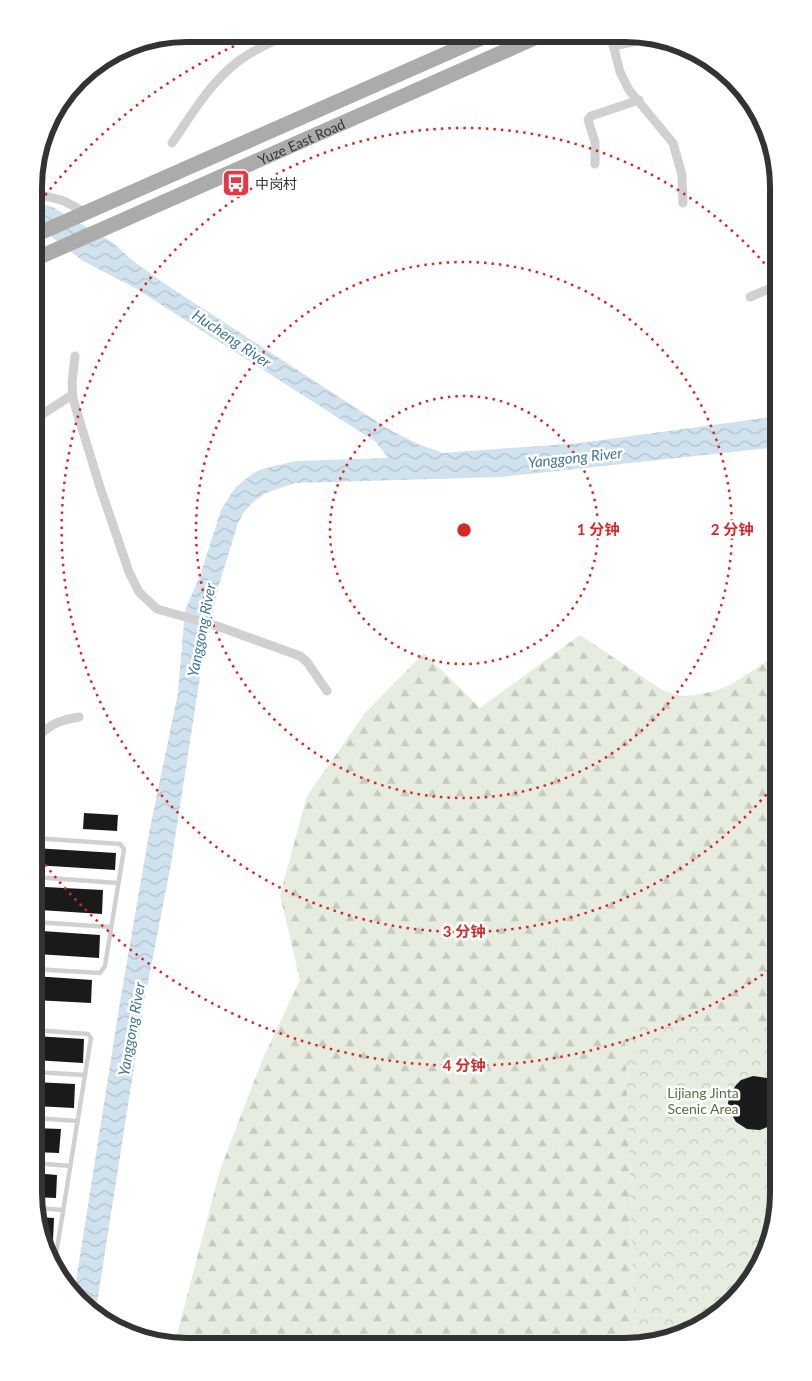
<svg xmlns="http://www.w3.org/2000/svg" width="812" height="1381" viewBox="0 0 812 1381" font-family="Lato,'Noto Sans SC',sans-serif">
	<defs>
		<pattern id="forest-firs" width="22" height="20" patternUnits="userSpaceOnUse" patternTransform="scale(1.25)"><rect width="22" height="20" fill="#e6ecdf"/><path d="M5 1l3.5 6h-7zM16 11l3.5 6h-7z" fill="#c6cbc0"/></pattern>
		<pattern id="park-crowns" width="20" height="18" patternUnits="userSpaceOnUse" patternTransform="scale(1.25)"><rect width="20" height="18" fill="#e6ecdf"/><path d="M2 6a3 3 0 1 1 6 0M12 15a3 3 0 1 1 6 0" fill="none" stroke="#c6cbc0"/></pattern>
		<pattern id="water-waves" width="16" height="10" patternUnits="userSpaceOnUse" patternTransform="scale(1.25)"><rect width="16" height="10" fill="#cfe2ee"/><path d="M0 5q4-4 8 0t8 0" fill="none" stroke="#b2c2cd"/></pattern>
	</defs>
	<rect width="100%" height="100%" fill="#fff"/>
	<!-- forest -->
	<path fill="url(#forest-firs)" d="M580 635 662 690 679 696 696 695 715 691 732 684 778 654V1024L625 1025 635 1345 624 1347 174 1346 220 1170 263 1058 300 980 280 895 307 796 365 713 424 653 480 708Z"/>
	<!-- park -->
	<path fill="url(#park-crowns)" d="M778 1024V1203L767 1252 746 1287 710 1321 674 1339 635 1345 625 1025Z"/>
	<!-- water -->
	<path fill="url(#water-waves)" d="M35 201 54 208 112 242 132 260 162 282 390 430 418 444 443 453 580 443 778 416V447L500 477 295 483 266 493 252 503 244 512 238 523 218 588 202 664 171 864 144 1003 95 1316 74 1294 120 1002 150 828 178 693 185 610 200 576 221 510 235 488 252 474 262 469 296 461 388 458 376 442 135 288 83 261 35 224Z"/>
	<!-- building -->
	<g fill="#1a1a1a">
		<path d="M84 813 118 815 117 831 83 829Z"/>
		<path d="M34 848 116 853 115 870 34 865Z"/>
		<path d="M45 887 103 890 102 914 40 910V899H44Z"/>
		<path d="M42 931 100 935 99 958 37 954V943H41Z"/>
		<path d="M34 976 92 980 91 1003 34 1000Z"/>
		<path d="M34 1036 84 1039 83 1063 34 1060Z"/>
		<path d="M753 1076 767 1078 778 1088V1118L772 1125 760 1130 747 1129 736 1122 729 1110 728 1103 729 1097 736 1085 741 1080Z"/>
		<path d="M34 1082 75 1084 74 1108 34 1106Z"/>
		<path d="M34 1128 61 1129 59 1153 34 1152Z"/>
		<path d="M34 1173 57 1175 56 1198 34 1197Z"/>
		<path d="M38 1217 54 1218 53 1241H42Z"/>
	</g>
	<g fill="none" stroke-linecap="round" stroke-linejoin="round">
		<!-- lane -->
		<g stroke="#d0d0d0" stroke-width="4.5">
			<path d="M34 877 118 883"/>
			<path d="M34 922 111 927"/>
			<path d="M34 969 100 973 105 966 124 849 120 844 34 838"/>
			<path d="M34 1030 88 1034 91 1038 54 1267"/>
			<path d="M34 1072 85 1075"/>
			<path d="M34 1118 78 1121"/>
			<path d="M34 1163 70 1166"/>
			<path d="M36 1208 63 1210"/>
			<path d="M47 1254H56"/>
		</g>
		<!-- street -->
		<g stroke="#d0d0d0" stroke-width="9">
			<path d="M611 36 620 72 629 90 673 143 682 175 683 203"/>
			<path d="M613 46 655 37"/>
			<path d="M172 143C192 114 211 81 240 60 255 49 272 42 288 34"/>
			<path d="M595 164V142L588 120 591 116 639 100"/>
			<path d="M35 193 64 201 86 213"/>
			<path d="M750 297 778 285"/>
			<path d="M75 356 72 383 73 399 99 484 129 572 139 592 157 609 217 626 300 656 307 662 327 691"/>
			<path d="M35 419 72 395"/>
			<path d="M34 739C52 724 56 721 79 717"/>
		</g>
		<!-- primary -->
		<g stroke="#ababab" stroke-width="15">
			<path d="M35 235 486 36"/>
			<path id="s1" d="M35 259 539 36"/>
		</g>
	</g>
	<!-- distance rings -->
	<g fill="none" stroke="#d62828" stroke-width="2.5" stroke-dasharray="2.5 5">
		<circle cx="464" cy="530" r="134"/>
		<circle cx="464" cy="530" r="268"/>
		<path d="M776 783A402 402 0 1 1 776 277"/>
		<path d="M775 966A536 536 0 0 1 36 853M36 207A536 536 0 0 1 259 35"/>
	</g>
	<!-- icons -->
	<defs>
		<g id="bus-square" transform="scale(1.4375)"><rect x="-9" y="-9" width="18" height="18" rx="4" fill="#e63946" stroke="#fff"/><path d="M-5-6H5V4H4V6H2V4H-2V6H-4V4H-5ZM-3.5-4V0h7V-4ZM-3.5 1.2v1.5H-2V1.2ZM2 1.2v1.5H3.5V1.2Z" fill="#fff"/></g>
	</defs>
	<g fill-rule="evenodd">
		<use href="#bus-square" x="236" y="183"/>
	</g>
	<g text-anchor="middle" dominant-baseline="central" stroke-width="5" stroke-linejoin="round" paint-order="stroke">
		<!-- street labels -->
		<g font-size="14" fill="#333" stroke="#fff">
			<text stroke="none"><textPath href="#s1" startOffset="291">Yuze East Road</textPath></text>
		</g>
		<!-- poi labels -->
		<g font-size="14" fill="#333" stroke="#fff" text-anchor="start">
			<text x="255" y="183">中岗村</text>
		</g>
		<!-- park labels -->
		<g font-size="14" fill="#56703f" stroke="#fff">
			<text x="703" y="1092">Lijiang Jinta<tspan x="703" dy="16">Scenic Area</tspan></text>
		</g>
		<!-- water labels -->
		<g font-size="15" font-style="italic" fill="#3f7597" stroke="#fff">
			<text transform="translate(232 338) rotate(34)">Hucheng River</text>
			<text transform="translate(575 457) rotate(-6)">Yanggong River</text>
			<text transform="translate(201 630) rotate(-79)">Yanggong River</text>
			<text transform="translate(131 1029) rotate(-80)">Yanggong River</text>
		</g>
	</g>
	<!-- crop -->
	<path d="M0 0H812V1381H0ZM187 42H625A145 145 0 0 1 770 187V1193A145 145 0 0 1 625 1338H187A145 145 0 0 1 42 1193V187A145 145 0 0 1 187 42Z" fill="#fff" fill-rule="evenodd"/>
	<path fill="none" stroke="#333" stroke-width="6" d="M187 42H625A145 145 0 0 1 770 187V1193A145 145 0 0 1 625 1338H187A145 145 0 0 1 42 1193V187A145 145 0 0 1 187 42Z"/>
	<circle cx="464" cy="530" r="8" fill="#d62828" stroke="#fff" stroke-width="2.5"/>
	<g font-size="15" text-anchor="middle" font-weight="bold" fill="#d62828" stroke="#fff" stroke-width="5" stroke-linejoin="round" paint-order="stroke">
		<text x="598" y="535">1 分钟</text>
		<text x="732" y="535">2 分钟</text>
		<text x="464" y="937">3 分钟</text>
		<text x="464" y="1071">4 分钟</text>
	</g>
</svg>
